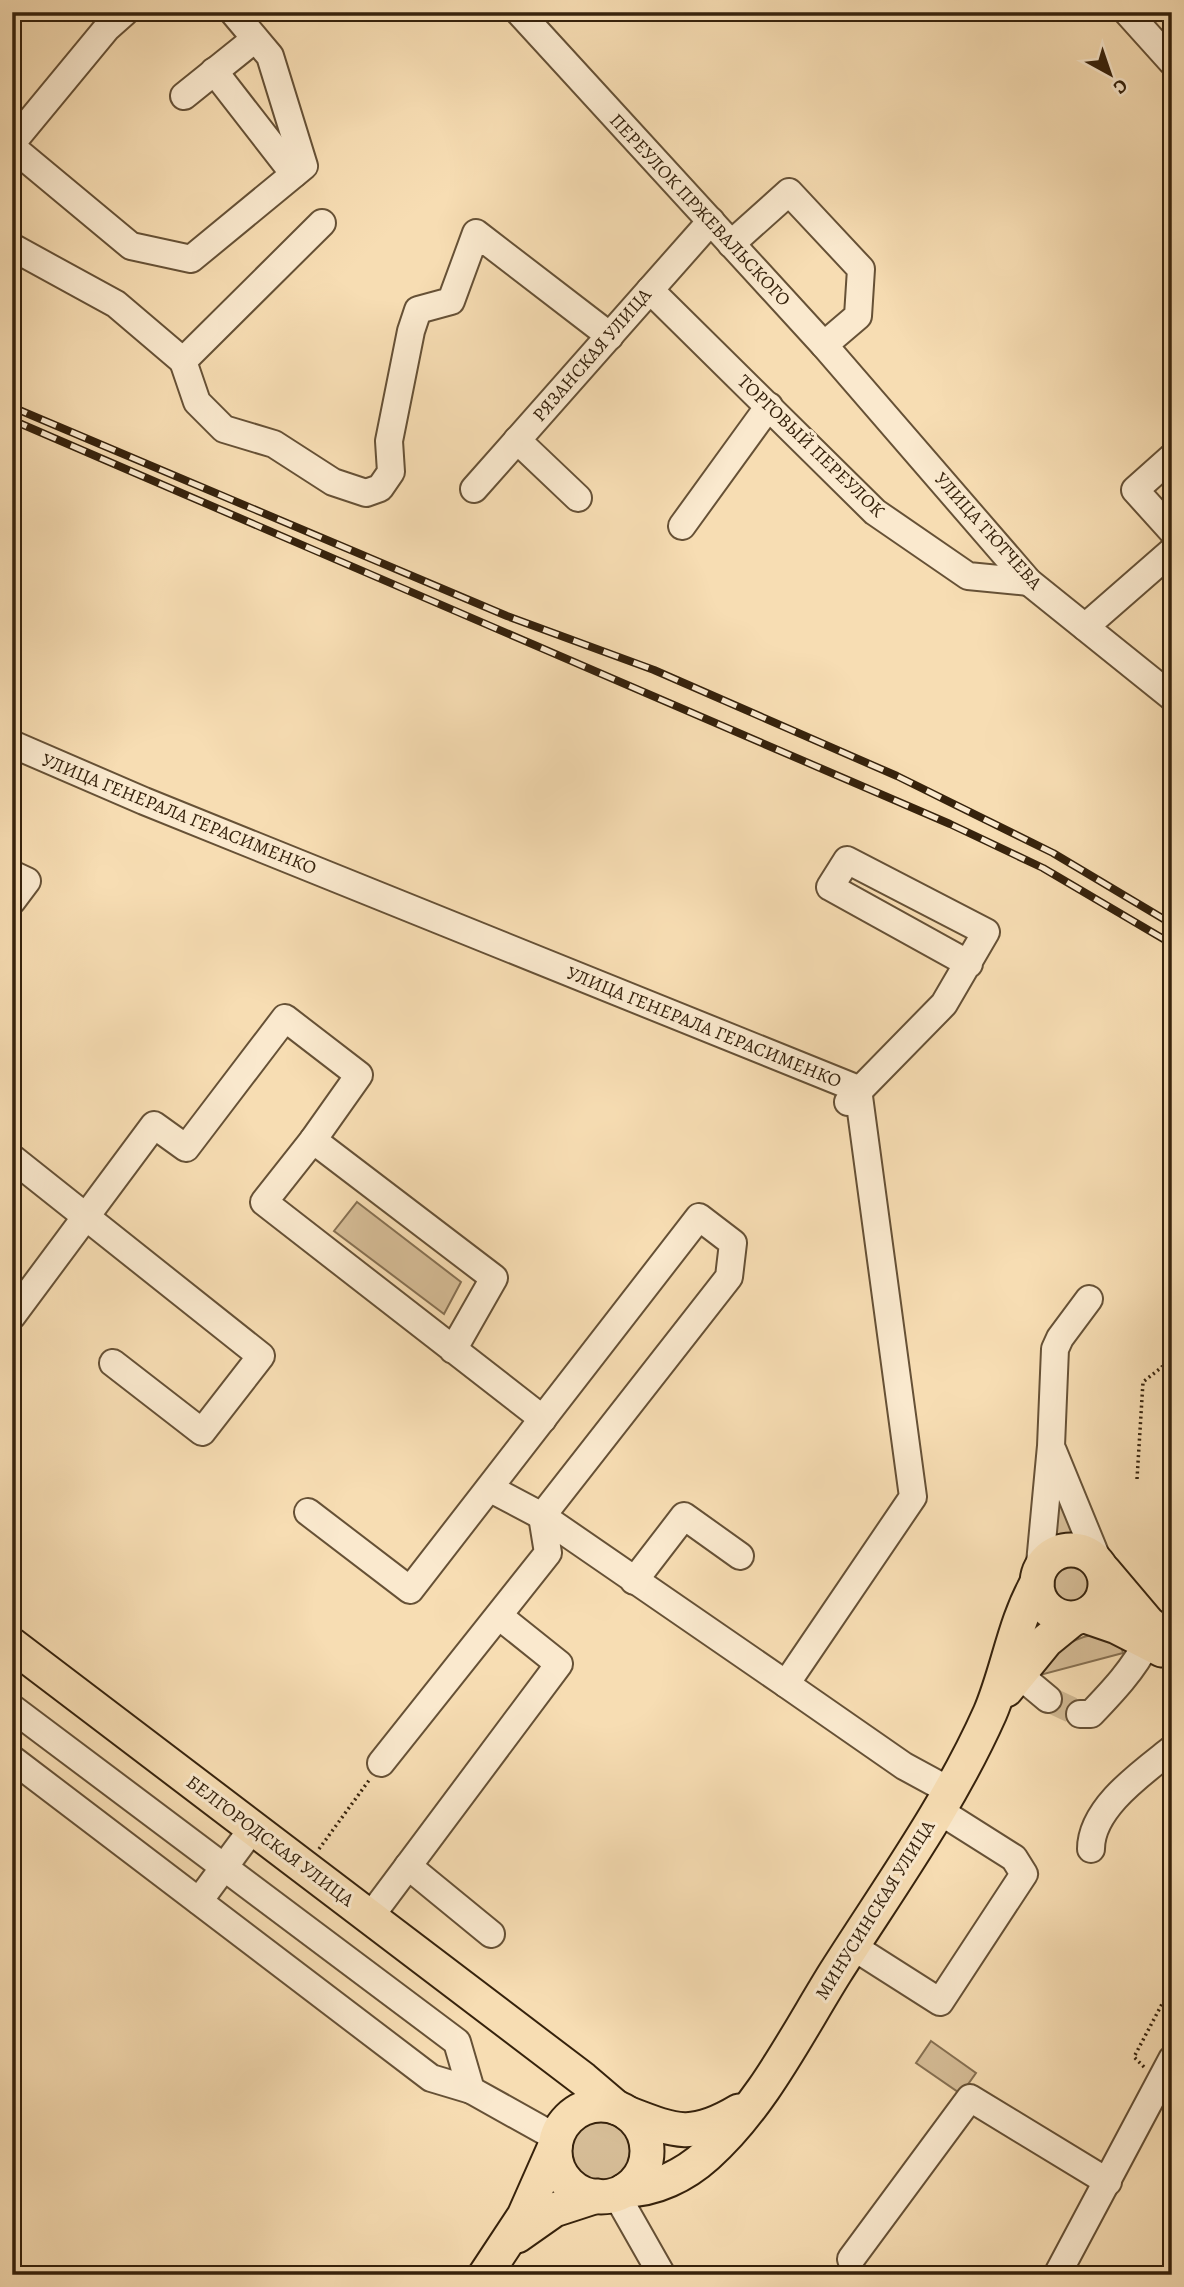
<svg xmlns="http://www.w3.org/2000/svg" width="1184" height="2287" viewBox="0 0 1184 2287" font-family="Alegreya,serif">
	<rect width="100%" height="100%" fill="#f7ddb3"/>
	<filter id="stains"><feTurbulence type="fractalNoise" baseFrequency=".00286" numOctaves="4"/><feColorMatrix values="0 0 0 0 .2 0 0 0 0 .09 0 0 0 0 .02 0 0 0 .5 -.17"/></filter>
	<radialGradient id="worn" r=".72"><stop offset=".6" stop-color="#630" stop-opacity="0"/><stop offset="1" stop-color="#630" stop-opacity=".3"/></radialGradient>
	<!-- green -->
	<g fill="#d6bd97" stroke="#867052" stroke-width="2">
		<path d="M357 1202 461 1282 444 1314 334 1231Z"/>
		<path d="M1059 1487 1086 1545H1061L1049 1552Z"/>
		<circle cx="1074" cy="1584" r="22"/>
		<path d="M1095 1634 1121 1646 1123 1653 1040 1675C1053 1651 1068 1640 1095 1634Z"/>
		<path d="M931 2041 976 2073 961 2094 916 2063Z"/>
		<circle cx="602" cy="2150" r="32"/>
	</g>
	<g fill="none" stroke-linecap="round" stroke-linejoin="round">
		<!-- minor-tunnel -->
		<path stroke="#d0b892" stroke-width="26" stroke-dasharray="26 13" stroke-linecap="butt" d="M1048 1699 1080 1714"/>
		<!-- minor casing -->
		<g stroke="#665136" stroke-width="30">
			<g id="minor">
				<path d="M519 12 824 345 1029 582 1172 697"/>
				<path d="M1127 12 1172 62"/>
				<path d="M214 71 294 174"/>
				<path d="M184 96 255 39"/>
				<path d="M12 143 107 28 125 12"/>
				<path d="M12 147 131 246 191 259 304 166 270 56 233 12"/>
				<path d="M731 244 789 192 861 269 858 316 824 345"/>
				<path d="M12 247 116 304 183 361"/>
				<path d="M650 290 875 512 968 576 1029 582"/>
				<path d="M183 361 197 402 224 429 274 444 333 482 366 493 380 488 391 472 389 441 411 331 418 310 451 301 476 233 610 336"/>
				<path d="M183 361 322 223"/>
				<path d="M517 440 578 498"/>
				<path d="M1172 457 1135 490 1172 531"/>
				<path d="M474 489 711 221"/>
				<path d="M682 526 769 406"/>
				<path d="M1085 627 1172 551"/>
				<path d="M12 744 144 801 858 1089 913 1497 786 1684 904 1766 950 1791"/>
				<path d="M12 874 27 881 12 901"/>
				<path d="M848 1102 944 1004 986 932 847 860 830 887 969 964"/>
				<path d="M12 1158 261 1356 202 1432 113 1363"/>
				<path d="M12 1316 154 1125 186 1148 285 1018 359 1075 313 1140"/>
				<path d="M453 1350 494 1278 313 1140 264 1202 543 1419"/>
				<path d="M1053 1451 1099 1563"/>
				<path d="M308 1512 410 1590 699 1217 733 1243 729 1277 542 1516 489 1488"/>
				<path d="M1039 1574 1051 1446 1055 1349 1060 1338 1089 1299"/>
				<path d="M634 1581 684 1516 740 1556"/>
				<path d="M1018 1674 1048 1699"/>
				<path d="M12 1708 457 2042 471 2090 557 2138"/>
				<path d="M1080 1714H1091C1113 1691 1133 1670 1148 1641"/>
				<path d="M12 1759 431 2078 471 2090"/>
				<path d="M381 1763 548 1553 542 1516 786 1684"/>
				<path d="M1091 1849C1091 1808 1142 1773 1172 1749"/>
				<path d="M408 1866 491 1934"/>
				<path d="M199 1901 253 1828"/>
				<path d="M370 1917 559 1664 499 1616"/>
				<path d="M852 1946 940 2002 1024 1874 1014 1858 938 1810"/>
				<path d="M616 2194 662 2275"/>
				<path d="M851 2259 970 2098 1108 2182"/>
				<path d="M1057 2275 1172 2059"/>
			</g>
		</g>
		<!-- major casing -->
		<g stroke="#36220c" stroke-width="37">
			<g id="major">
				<circle cx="1071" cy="1584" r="34"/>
				<path d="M1104 1571 1148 1623 1172 1642"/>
				<path d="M1085 1616 1117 1627 1162 1650"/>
				<path d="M12 1645 583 2079 617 2108"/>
				<path d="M1006 1690 1046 1641 1073 1619"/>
				<circle cx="601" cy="2151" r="46"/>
				<path d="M627 2113C676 2132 692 2139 739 2111"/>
				<path d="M625 2190C655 2190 685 2175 707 2155 761 2107 797 2034 835 1973 889 1888 949 1805 990 1713 1008 1671 1014 1623 1037 1583"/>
				<path d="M517 2236 554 2210 597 2196"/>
				<path d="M485 2275 524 2216 555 2146"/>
			</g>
		</g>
		<!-- path -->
		<g stroke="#36220c" stroke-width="3.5" stroke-dasharray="2 3.5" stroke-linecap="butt">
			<path d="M1172 1386C1162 1412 1162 1444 1172 1469"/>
			<path d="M1137 1479 1143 1382 1162 1367 1172 1340"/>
			<path d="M319 1849 370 1779"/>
			<path d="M1144 2067 1134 2057 1172 1985"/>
		</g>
		<!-- minor -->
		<use href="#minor" stroke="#fae9ce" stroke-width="26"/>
		<!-- major -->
		<use href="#major" stroke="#f7ddb3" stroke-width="33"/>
		<!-- rail casing -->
		<g stroke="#36220c" stroke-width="8">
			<g id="rail">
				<path d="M12 407 507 616 654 670 897 776 1053 853 1172 924"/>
				<path d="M12 420 950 824 1043 868 1172 944"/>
			</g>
		</g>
		<!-- rail -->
		<use href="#rail" stroke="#fae9ce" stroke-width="5" stroke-dasharray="16" stroke-linecap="butt"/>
	</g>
	<g text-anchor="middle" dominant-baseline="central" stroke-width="6" stroke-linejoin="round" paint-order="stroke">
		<!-- street labels -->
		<g font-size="19" fill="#36220c" stroke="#fae9ce">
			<text transform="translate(700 210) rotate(47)">ПЕРЕУЛОК ПРЖЕВАЛЬСКОГО</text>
			<text transform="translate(592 355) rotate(-49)">РЯЗАНСКАЯ УЛИЦА</text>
			<text transform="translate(811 446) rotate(44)">ТОРГОВЫЙ ПЕРЕУЛОК</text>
			<text transform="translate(988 531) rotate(48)">УЛИЦА ТЮТЧЕВА</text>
			<text transform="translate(179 814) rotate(22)">УЛИЦА ГЕНЕРАЛА ГЕРАСИМЕНКО</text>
			<text transform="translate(704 1027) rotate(22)">УЛИЦА ГЕНЕРАЛА ГЕРАСИМЕНКО</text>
			<text transform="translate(270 1841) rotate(37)">БЕЛГОРОДСКАЯ УЛИЦА</text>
			<text transform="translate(875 1910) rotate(-58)">МИНУСИНСКАЯ УЛИЦА</text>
		</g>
	</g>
	<!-- margin -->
	<rect width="1184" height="2287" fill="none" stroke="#f7ddb3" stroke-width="42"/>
	<rect x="14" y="14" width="1156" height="2259" fill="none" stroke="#36220c" stroke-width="3.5"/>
	<rect x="21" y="21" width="1142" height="2245" fill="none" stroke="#36220c" stroke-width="2"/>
	<!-- north arrow -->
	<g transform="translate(1110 74) rotate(140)" stroke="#fae9ce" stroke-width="5" paint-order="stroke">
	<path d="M0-5L12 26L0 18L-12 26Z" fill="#36220c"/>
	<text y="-10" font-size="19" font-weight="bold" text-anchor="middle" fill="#36220c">С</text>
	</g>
	<rect width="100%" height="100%" filter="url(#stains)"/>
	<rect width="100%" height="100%" fill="url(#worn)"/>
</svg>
